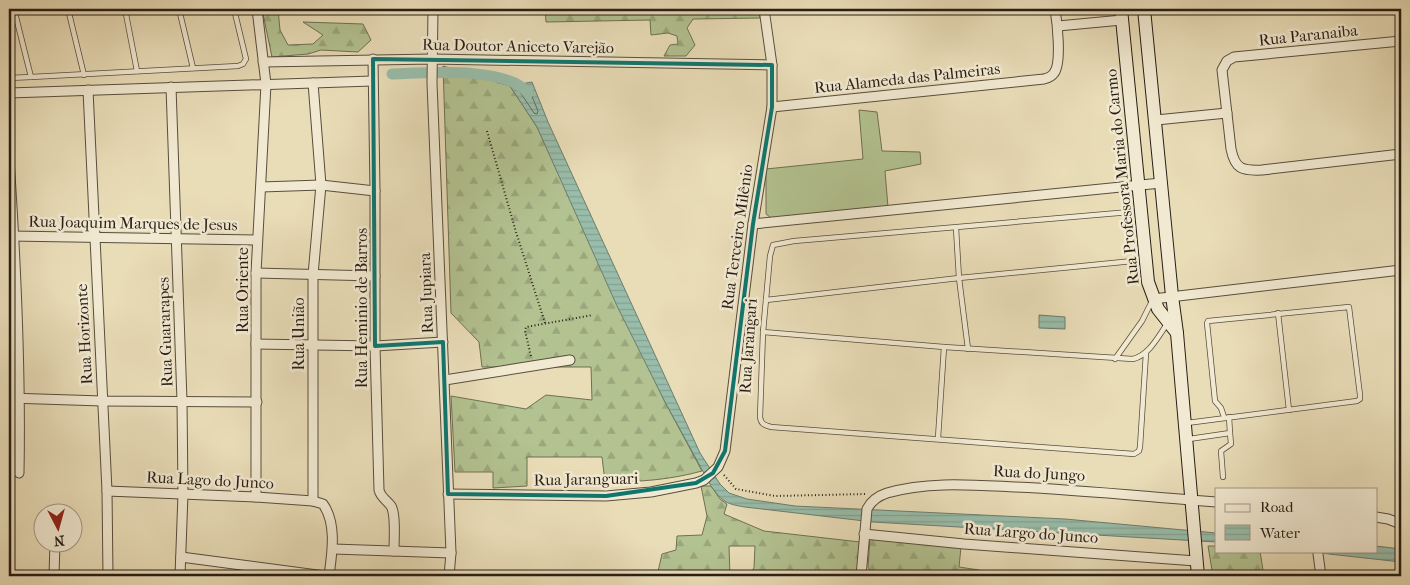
<svg xmlns="http://www.w3.org/2000/svg" width="1410" height="585" viewBox="0 0 1410 585" font-family="'IM FELL French Canon',serif">
	<defs>
		<pattern id="forest-firs" width="22" height="20" patternUnits="userSpaceOnUse" patternTransform="scale(1.25)"><rect width="22" height="20" fill="#b3c291"/><path d="M5 1l3.5 6h-7zM16 11l3.5 6h-7z" fill="#9aa67c"/></pattern>
		<pattern id="water-rules" width="6" height="5" patternUnits="userSpaceOnUse" patternTransform="scale(1.25)"><rect width="6" height="5" fill="#99bdaa"/><path d="M0 2.5h6" fill="none" stroke="#84a291"/></pattern>
	</defs>
	<rect width="100%" height="100%" fill="#e9ddb8"/>
	<filter id="stains"><feTurbulence type="fractalNoise" baseFrequency=".004" numOctaves="4"/><feColorMatrix values="0 0 0 0 .2 0 0 0 0 .09 0 0 0 0 .02 0 0 0 .5 -.17"/></filter>
	<radialGradient id="worn" r=".72"><stop offset=".6" stop-color="#630" stop-opacity="0"/><stop offset="1" stop-color="#630" stop-opacity=".3"/></radialGradient>
	<!-- grass -->
	<path fill="#b3c291" stroke="#6e7053" d="M859 110 877 112 882 151 920 152 921 164 885 171 888 207 774 220 766 214V169L863 159Z"/>
	<!-- forest -->
	<g fill="url(#forest-firs)" stroke="#6e7053">
		<path d="M262 9H278L280 30 288 45 313 44 323 35 303 22 363 24 371 40 358 52 321 50 308 54 272 57Z"/>
		<path d="M545 9H759L760 18 693 19 687 28 695 45 686 56H664L670 45 678 44 677 36 668 33 651 35 650 20 546 22Z"/>
		<path d="M443 66 510 86 537 127 665 402 702 471C670 480 638 482 605 482L602 457H527V486L493 488V472H455L451 396 526 409 546 395 592 400 591 367H482L479 342 451 313Z"/>
		<path d="M701 486H711L720 499 727 504 724 514 764 531 860 542 858 576H748L754 568 755 546H729L730 576H657L662 554 676 550 677 536 702 535 707 516Z"/>
		<path d="M870 538 961 547 959 567 979 570 981 576H873L868 567Z"/>
		<path d="M1208 546H1216V551H1260L1264 576H1213Z"/>
	</g>
	<!-- water -->
	<g fill="url(#water-rules)" stroke="#6c7d6e">
		<path d="M532 82 548 122 700 453 720 484 729 493 747 499 795 506 1065 519 1216 533V542L873 522 745 507C726 504 723 502 711 486L665 402 617 306 537 127 510 86Z"/>
		<path d="M1039 315 1065 317V329L1039 328Z"/>
		<path d="M1376 546 1401 549V562L1302 551H1376Z"/>
	</g>
	<g fill="none" stroke-linecap="round" stroke-linejoin="round">
		<!-- shore -->
		<path stroke="#606e60" stroke-width="1" d="M527 88 529 89 538 111 537 114 534 113 520 92 521 89Z"/>
		<!-- canal -->
		<path stroke="#99bdaa" stroke-width="11" d="M392 74C425 73 507 66 528 93"/>
		<!-- lane casing -->
		<g stroke="#584e3e" stroke-width="6">
			<g id="lane">
				<path d="M14 9 31 77 238 66 243 64 246 59 234 9"/>
				<path d="M68 9 84 75"/>
				<path d="M125 9 137 71"/>
				<path d="M179 9 193 68"/>
				<path d="M9 78 31 77"/>
				<path d="M1130 212 794 241 773 245 770 256 763 332 760 417C761 424 764 425 771 427L1134 454 1139 451 1140 447 1146 353"/>
				<path d="M956 228 959 278 968 349"/>
				<path d="M766 300 959 278 1133 261"/>
				<path d="M1278 313 1289 410"/>
				<path d="M763 332 944 347 1133 359C1149 355 1158 337 1167 324"/>
				<path d="M1115 359 1142 321 1152 301"/>
				<path d="M1187 423 1357 401 1360 399V395L1349 307 1208 321 1207 323 1215 401 1221 408 1224 417"/>
				<path d="M938 438 944 347"/>
				<path d="M1189 439 1230 433 1229 417"/>
				<path d="M1223 477 1221 451 1231 444 1230 433"/>
			</g>
		</g>
		<!-- street casing -->
		<g stroke="#584e3e" stroke-width="11">
			<g id="street">
				<path d="M433 9 432 83 451 553 449 576"/>
				<path d="M1058 26 1122 20"/>
				<path d="M1401 41 1234 57 1227 61 1222 70 1231 149C1235 169 1242 171 1262 170L1401 154"/>
				<path d="M373 59 375 191V346L379 490C381 498 387 500 391 506 396 514 394 540 394 551"/>
				<path d="M263 62 432 59 772 65"/>
				<path d="M171 87 182 401 183 494 180 576"/>
				<path d="M88 90 107 491 108 576"/>
				<path d="M9 93 372 81"/>
				<path d="M772 107 1044 79C1048 78 1052 76 1054 73 1062 63 1057 21 1055 9"/>
				<path d="M1156 120 1227 113"/>
				<path d="M9 159C16 264 21 368 19 473"/>
				<path d="M261 187 321 185 375 191"/>
				<path d="M753 224 1161 183"/>
				<path d="M10 236 257 240"/>
				<path d="M256 273 375 276"/>
				<path d="M1153 299 1401 270"/>
				<path d="M256 344 375 346 443 342"/>
				<path d="M445 380 570 360"/>
				<path d="M9 398 102 401 257 402"/>
				<path d="M107 491 256 497 313 501 323 504C337 524 332 553 329 576"/>
				<path d="M448 494 606 496 651 492 696 483 704 480 718 467 725 451 753 224 772 107V65L764 9"/>
				<path d="M256 497V273L266 84 257 9"/>
				<path d="M313 501V275L321 185 313 83"/>
				<path d="M57 512V511"/>
				<path d="M1376 517 1388 519 1401 524"/>
				<path d="M864 534 964 544 1196 561"/>
				<path d="M333 549 451 553"/>
				<path d="M1318 554 1321 576"/>
				<path d="M181 557 325 576"/>
				<path d="M54 576 55 542"/>
				<path d="M861 576 867 509C871 501 878 496 887 493 928 481 973 485 1015 487 1082 490 1149 497 1216 502"/>
			</g>
		</g>
		<!-- secondary casing -->
		<g stroke="#281e15" stroke-width="14">
			<g id="secondary">
				<path d="M1121 9 1148 282 1158 309 1177 333"/>
				<path d="M1144 9 1172 296 1177 333 1198 576"/>
			</g>
		</g>
		<!-- path -->
		<g stroke="#281e15" stroke-width="2" stroke-dasharray="1 2.5" stroke-linecap="butt">
			<path d="M487 131 516 232 545 323"/>
			<path d="M531 356 525 331 526 327 593 315"/>
			<path d="M724 475 736 489 775 496 867 494"/>
		</g>
		<!-- lane -->
		<use href="#lane" stroke="#f1e9d1" stroke-width="4.5"/>
		<!-- street -->
		<use href="#street" stroke="#f1e9d1" stroke-width="9"/>
		<!-- secondary -->
		<use href="#secondary" stroke="#f1e9d1" stroke-width="12"/>
	</g>
	<!-- marked area -->
	<path fill="none" stroke="#0f766e" stroke-width="4" stroke-linejoin="round" d="M373 59 772 65V107L753 224 725 451 713 473 696 483 606 496 448 494 443 342 375 346Z"/>
	<g text-anchor="middle" dominant-baseline="central" stroke-width="5" stroke-linejoin="round" paint-order="stroke">
		<!-- street labels -->
		<g font-size="16" fill="#281e15" stroke="#f1e9d1">
			<text transform="translate(1308 35) rotate(-6)">Rua Paranaiba</text>
			<text transform="translate(518 46) rotate(1)">Rua Doutor Aniceto Varejão</text>
			<text transform="translate(907 78) rotate(-6)">Rua Alameda das Palmeiras</text>
			<text transform="translate(1122 177) rotate(-96)">Rua Professora Maria do Carmo</text>
			<text transform="translate(133 223) rotate(1)">Rua Joaquim Marques de Jesus</text>
			<text transform="translate(737 237) rotate(-82)">Rua Terceiro Milênio</text>
			<text transform="translate(242 290) rotate(-90)">Rua Oriente</text>
			<text transform="translate(426 293) rotate(-92)">Rua Jupiara</text>
			<text transform="translate(361 308) rotate(-90)">Rua Heminio de Barros</text>
			<text transform="translate(165 332) rotate(-92)">Rua Guararapes</text>
			<text transform="translate(84 334) rotate(-93)">Rua Horizonte</text>
			<text transform="translate(298 334) rotate(-90)">Rua União</text>
			<text transform="translate(748 346) rotate(-86)">Rua Jarangari</text>
			<text transform="translate(1039 473) rotate(3)">Rua do Jungo</text>
			<text transform="translate(586 479) rotate(-1)">Rua Jaranguari</text>
			<text transform="translate(210 480) rotate(3)">Rua Lago do Junco</text>
			<text transform="translate(1031 533) rotate(4)">Rua Largo do Junco</text>
		</g>
	</g>
	<!-- margin -->
	<rect width="1410" height="585" fill="none" stroke="#e9ddb8" stroke-width="30"/>
	<rect x="10" y="10" width="1390" height="565" fill="none" stroke="#281e15" stroke-width="2.5"/>
	<rect x="15" y="15" width="1380" height="555" fill="none" stroke="#281e15"/>
	<!-- legend -->
	<rect x="1215" y="488" width="162" height="65" fill="#f1e9d1" stroke="#a19886"/>
	<rect x="1225" y="504" width="25" height="8" fill="#f1e9d1" stroke="#a19886"/>
	<text x="1260" y="512" font-size="15" fill="#281e15">Road</text>
	<rect x="1225" y="525" width="25" height="15" fill="url(#water-rules)" stroke="#a19886"/>
	<text x="1260" y="538" font-size="15" fill="#281e15">Water</text>
	<!-- north arrow -->
	<g transform="translate(58 528) rotate(174)"><circle r="24" fill="#f1e9d1" stroke="#a19886"/>
	<path d="M0-4L9 19L0 12L-9 19Z" fill="#8f2418"/>
	<text y="-8" font-size="14" font-weight="bold" text-anchor="middle" fill="#281e15">N</text>
	</g>
	<rect width="100%" height="100%" filter="url(#stains)"/>
	<rect width="100%" height="100%" fill="url(#worn)"/>
</svg>
